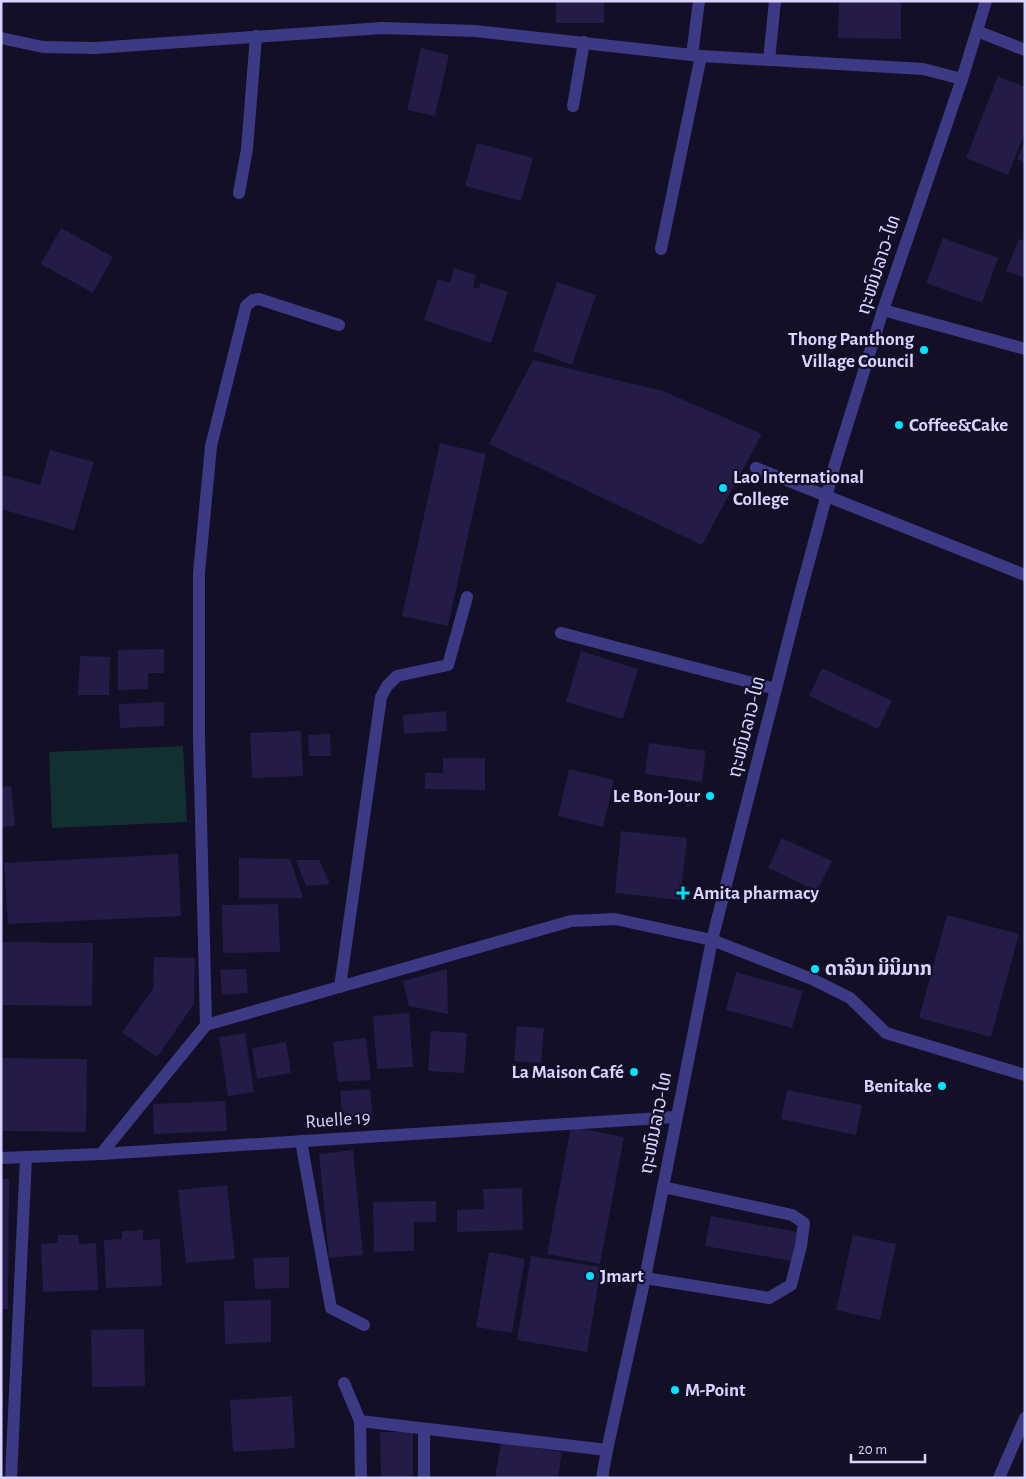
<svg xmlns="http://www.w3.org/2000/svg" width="1026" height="1479" viewBox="0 0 1026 1479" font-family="'Alegreya Sans','Noto Sans Lao',sans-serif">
	<rect width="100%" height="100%" fill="#130f26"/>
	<!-- green -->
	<path fill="#12302f" d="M183 746 187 822 52 828 49 752Z"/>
	<!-- building -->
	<g fill="#241b47">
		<rect x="556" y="1" width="48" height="22"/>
		<path d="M839 1H901V39L838 38Z"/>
		<path d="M421 48 449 55 435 116 407 110Z"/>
		<path d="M998 76 1025 87V133L1008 175 966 158Z"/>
		<path d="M1025 140V162L1017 159Z"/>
		<path d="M477 143 533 158 521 201 465 186Z"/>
		<path d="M61 228 113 257 93 293 41 264Z"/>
		<path d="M943 238 998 258 982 303 926 283Z"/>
		<path d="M1019 239 1025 241V278L1006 271Z"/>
		<path d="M454 268 476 275 473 287 479 289 481 283 508 292 491 343 424 320 438 279 450 283Z"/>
		<path d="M557 282 596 295 572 365 533 351Z"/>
		<path d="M533 360 663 391 762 434 702 545 489 444Z"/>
		<path d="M440 443 486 454 448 626 402 616Z"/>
		<path d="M50 450 94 462 74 530 1 509 2 475 40 485Z"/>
		<path d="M164 649V673H148V689L118 690V650Z"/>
		<path d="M581 651 638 669 623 719 566 702Z"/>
		<path d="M80 656 110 657 109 695H78Z"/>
		<path d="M822 668 892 701 878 729 809 696Z"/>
		<path d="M164 702V726L120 728 119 704Z"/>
		<path d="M446 711 447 731 404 734 403 715Z"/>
		<path d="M301 731 303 776 252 778 250 733Z"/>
		<path d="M330 734 331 756H309L308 735Z"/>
		<path d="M649 743 706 751 702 782 645 774Z"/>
		<path d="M443 758H485V790L425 789V773H443Z"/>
		<path d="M569 769 614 780 603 827 558 816Z"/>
		<path d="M11 786 15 826 1 827V787Z"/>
		<path d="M621 831 687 838 680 900 615 893Z"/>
		<path d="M782 838 832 861 817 891 768 868Z"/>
		<path d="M178 854 181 916 8 924 4 863Z"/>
		<path d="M239 858 290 859 303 898H239Z"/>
		<path d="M296 860H319L330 884 306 886Z"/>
		<path d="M278 904 280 952 223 953 222 905Z"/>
		<path d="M947 915 1019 934 991 1037 919 1018Z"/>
		<path d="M1 942 93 943 92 1006 1 1005Z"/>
		<path d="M154 957 195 958 194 1004 157 1057 122 1032 153 989Z"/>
		<path d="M246 969 248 993 222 995 220 970Z"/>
		<path d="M447 969 448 1014 409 1006 403 981Z"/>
		<path d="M736 972 803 991 792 1028 726 1010Z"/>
		<path d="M409 1013 413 1067 377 1069 373 1016Z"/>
		<path d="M517 1026 544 1028 541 1063 514 1061Z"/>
		<path d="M431 1031 467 1033 464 1073 428 1071Z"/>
		<path d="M245 1033 254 1092 228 1096 219 1037Z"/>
		<path d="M366 1038 371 1080 338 1082 333 1042Z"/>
		<path d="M286 1042 291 1073 257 1079 252 1048Z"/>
		<path d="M1 1058 87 1059 86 1132 1 1131Z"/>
		<path d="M370 1089 373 1120 343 1123 340 1091Z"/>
		<path d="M787 1090 862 1105 856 1135 781 1119Z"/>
		<path d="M225 1101 227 1131 154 1134 153 1104Z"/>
		<path d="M571 1127 624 1137 600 1264 547 1254Z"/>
		<path d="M353 1150 363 1255 329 1258 319 1154Z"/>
		<path d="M1 1179H9L8 1309H1Z"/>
		<path d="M227 1185 235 1259 186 1263 178 1190Z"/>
		<path d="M522 1188 523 1230 457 1232V1210L484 1209 483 1189Z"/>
		<path d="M436 1201V1222H414V1251L374 1252 373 1202Z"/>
		<path d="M711 1216 798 1232 792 1261 705 1246Z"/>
		<path d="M143 1230V1240L160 1239 162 1286 106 1288 104 1240 122 1239V1231Z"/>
		<path d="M58 1235H78L79 1244 96 1243 98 1290 43 1292 41 1244 58 1243Z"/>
		<path d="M853 1235 896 1244 880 1320 836 1310Z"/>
		<path d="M489 1252 525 1259 512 1333 476 1327Z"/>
		<path d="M531 1256 601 1267 587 1352 517 1340Z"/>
		<path d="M289 1257V1288L255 1289 253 1258Z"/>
		<path d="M271 1300V1342L225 1344 224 1301Z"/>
		<path d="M144 1329 145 1386 92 1387 91 1330Z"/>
		<rect x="1" y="1395" width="2" height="13"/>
		<path d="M292 1396 295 1448 233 1452 230 1400Z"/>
		<path d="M380 1432H413V1478H381Z"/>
		<path d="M501 1442 562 1452 558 1478H495Z"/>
	</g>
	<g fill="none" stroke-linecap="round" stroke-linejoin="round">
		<!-- minor -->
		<g stroke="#3d3a85" stroke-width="12">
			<path d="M977 31 1025 50"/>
			<path d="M1 38 43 47 95 48 382 28 475 31 701 56 923 69 962 79"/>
			<path d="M692 55 699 1"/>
			<path d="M769 60 775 1"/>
			<path d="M573 106 584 42"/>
			<path d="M239 193 247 149 256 36"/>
			<path d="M661 249 701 56"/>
			<path d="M883 310 1025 349"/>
			<path d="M756 468 1025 575"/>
			<path d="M561 633 776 689"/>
			<path d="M340 987 381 697 387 686 397 676 448 665 467 597"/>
			<path d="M206 1025 199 738V573L211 446 246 306 253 300 259 299 339 325"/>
			<path d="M301 1141 331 1308 364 1325"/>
			<path d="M101 1154 206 1025 571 921 615 919 712 940 812 979 850 998 886 1033 1025 1075"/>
			<path d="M1 1158 101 1154 676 1117"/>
			<path d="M645 1278 769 1298 791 1285 801 1246 804 1223 792 1215 663 1187"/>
			<path d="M344 1383 360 1421 361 1478"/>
			<path d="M360 1421 607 1450"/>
			<path d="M11 1478 26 1157"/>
			<path d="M424 1478V1429"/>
			<path d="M602 1478 607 1450 645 1278 712 940 798 602 835 464 883 310 962 79 986 1"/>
			<path d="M999 1478 1025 1418"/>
		</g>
	</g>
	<!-- markers -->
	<g fill="#00e5ff" stroke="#130f26" stroke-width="2">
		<circle cx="924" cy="350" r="5"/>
		<circle cx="899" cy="425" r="5"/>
		<circle cx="723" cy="488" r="5"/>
		<circle cx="710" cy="796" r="5"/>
		<path d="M680.5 885.5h5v5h5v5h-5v5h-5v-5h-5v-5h5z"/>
		<circle cx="815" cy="969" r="5"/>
		<circle cx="634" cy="1072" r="5"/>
		<circle cx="942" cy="1086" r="5"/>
		<circle cx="590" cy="1276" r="5"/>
		<circle cx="675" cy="1390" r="5"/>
	</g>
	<g text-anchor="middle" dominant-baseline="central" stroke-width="4.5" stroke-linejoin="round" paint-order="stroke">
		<!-- street labels -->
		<g font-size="19" fill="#d9d4ff" stroke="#130f26">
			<text transform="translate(879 265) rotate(-72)">ຖະໜົນລາວ-ໄທ</text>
			<text transform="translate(747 727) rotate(-76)">ຖະໜົນລາວ-ໄທ</text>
			<text transform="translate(338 1120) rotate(-4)">Ruelle 19</text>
			<text transform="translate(656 1123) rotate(-79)">ຖະໜົນລາວ-ໄທ</text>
		</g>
		<!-- poi labels -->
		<g font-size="19" font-weight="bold" fill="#d9d4ff" stroke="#130f26" text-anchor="start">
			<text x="914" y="339" text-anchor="end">Thong Panthong<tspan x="914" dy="22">Village Council</tspan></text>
			<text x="909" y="425">Coffee&amp;Cake</text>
			<text x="733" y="477">Lao International<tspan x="733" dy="22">College</tspan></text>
			<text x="700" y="796" text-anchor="end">Le Bon-Jour</text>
			<text x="693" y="893">Amita pharmacy</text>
			<text x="825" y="969">ດາລິນາ ມິນິມາກ</text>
			<text x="624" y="1072" text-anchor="end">La Maison Café</text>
			<text x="932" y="1086" text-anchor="end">Benitake</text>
			<text x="600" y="1276">Jmart</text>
			<text x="685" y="1390">M-Point</text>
		</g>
	</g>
	<!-- border -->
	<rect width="1026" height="1479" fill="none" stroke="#d9d4ff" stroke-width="5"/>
	<!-- scale -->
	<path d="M851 1454v8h74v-8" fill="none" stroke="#d9d4ff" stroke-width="2.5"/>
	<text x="858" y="1454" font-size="15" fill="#d9d4ff" stroke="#130f26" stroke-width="4" paint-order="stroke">20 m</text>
</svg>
